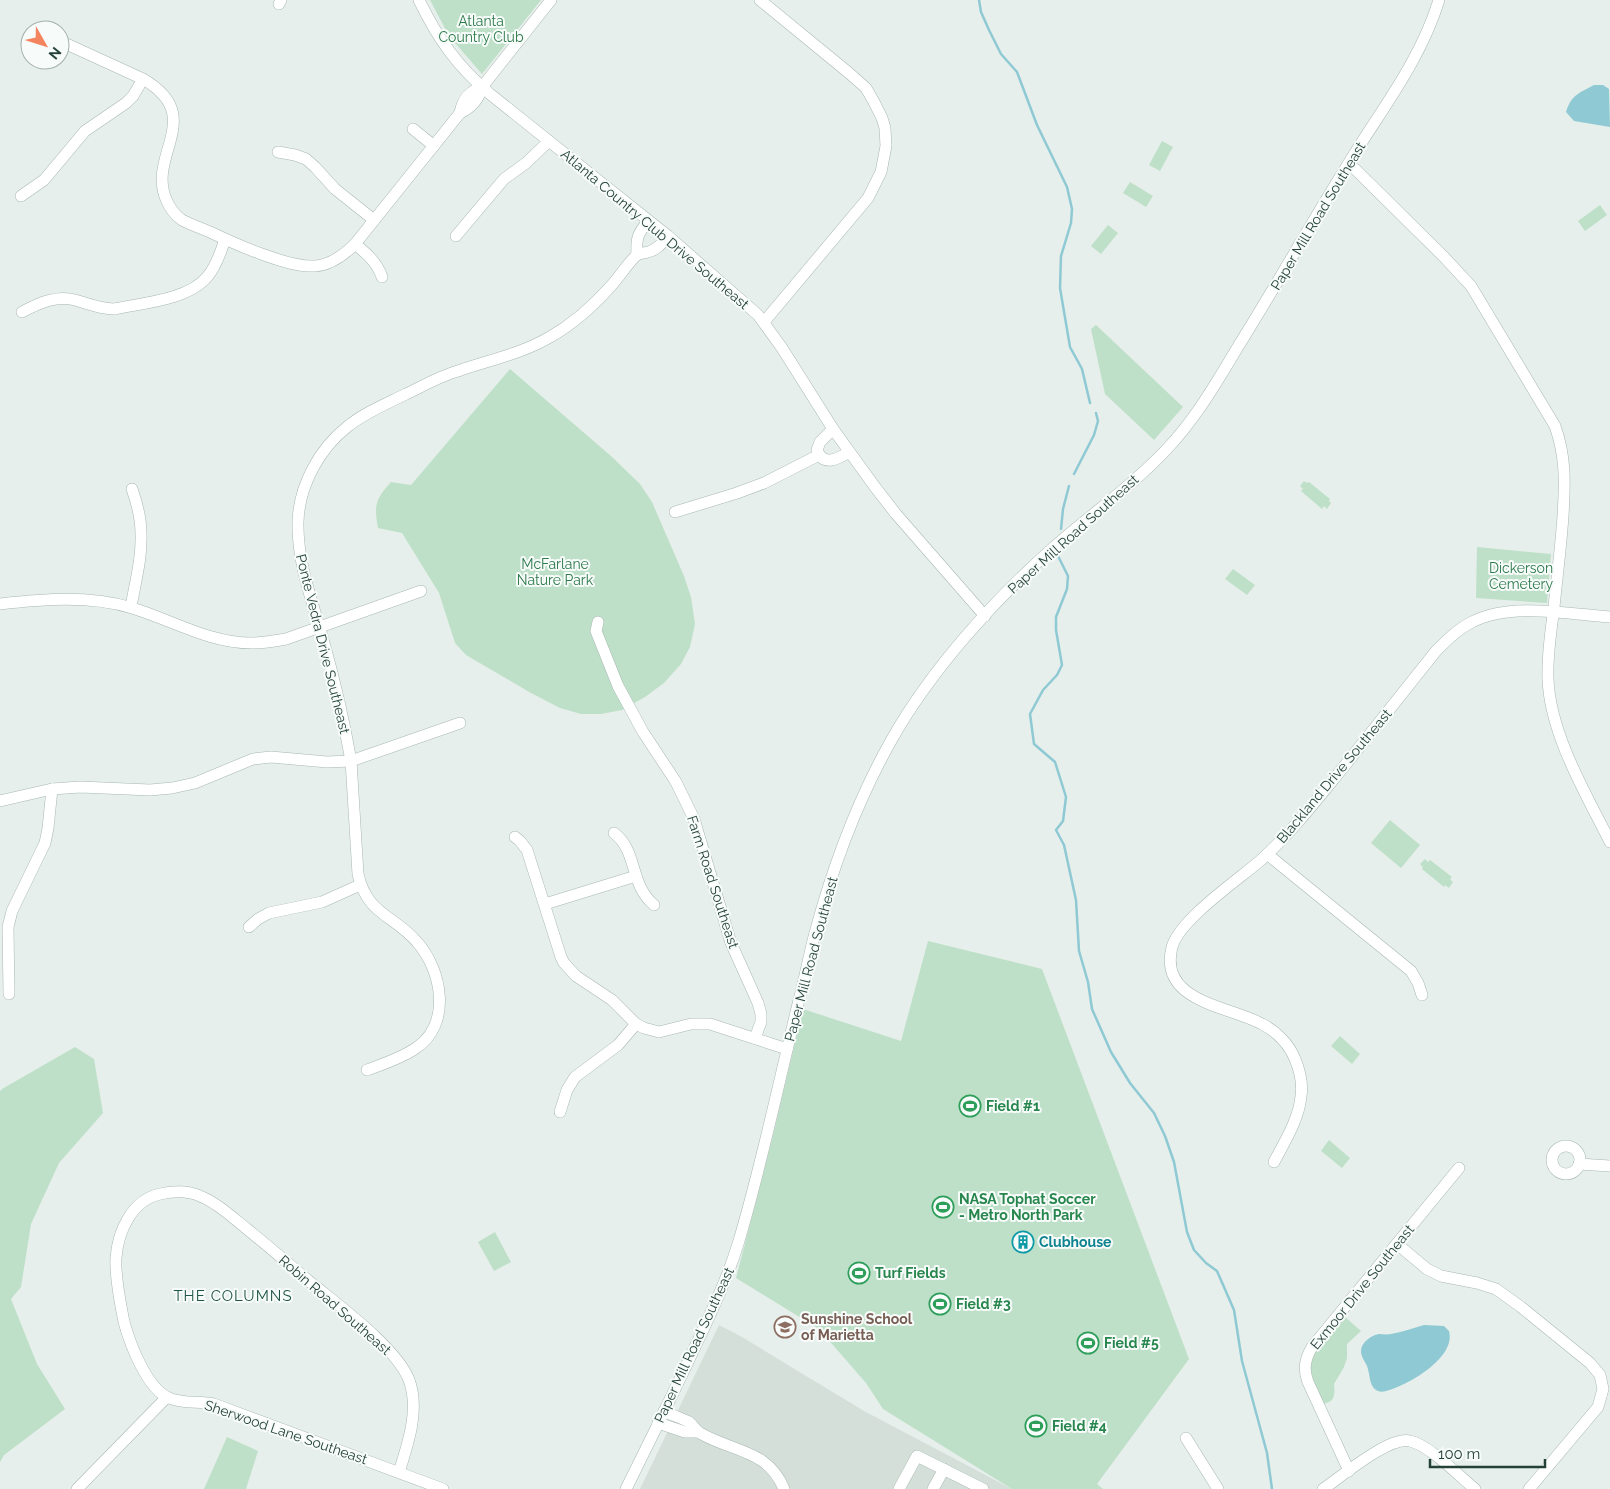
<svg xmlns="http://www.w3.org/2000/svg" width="1610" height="1489" viewBox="0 0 1610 1489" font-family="Raleway,sans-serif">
	<rect width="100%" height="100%" fill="#e6efeb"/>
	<!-- built -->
	<path fill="#d4dfda" d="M719 1325 742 1337 864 1411 1012 1489H640Z"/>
	<!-- green -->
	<g fill="#bfe0c8">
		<path d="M430 0H541L482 74 449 36Z"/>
		<path d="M1162 141 1173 147 1160 171 1149 165Z"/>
		<path d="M1130 182 1153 196 1146 207 1123 193Z"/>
		<path d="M1600 205 1607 215 1585 231 1578 221Z"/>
		<path d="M1108 225 1118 233 1101 254 1091 246Z"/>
		<path d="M1096 325 1183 407 1154 440 1105 394 1091 329Z"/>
		<path d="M510 369 611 456 640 484 652 502 684 576 691 597 695 624 690 647 681 664 664 683 645 697 622 710 601 714H581L560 708 531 693 466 655 455 643 439 593 402 533 378 528C374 505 375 500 391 482L411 485Z"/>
		<path d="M1304 481 1307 483 1309 482 1330 499 1329 501 1331 503 1327 509 1324 506 1322 509 1301 491 1303 489 1300 486Z"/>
		<path d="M1477 547 1551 554 1547 603 1476 598Z"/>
		<path d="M1233 569 1255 585 1247 595 1225 579Z"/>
		<path d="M1390 820 1420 845 1401 868 1371 843Z"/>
		<path d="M1425 859 1428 862 1430 860 1452 877 1450 879 1453 882 1449 888 1445 885 1444 887 1422 869 1423 867 1420 864Z"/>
		<path d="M928 941 1042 969 1189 1359 1097 1484 1103 1489H1012L883 1409 866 1383 819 1329 736 1278 773 1136 803 1009 901 1041Z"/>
		<path d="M1340 1036 1360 1054 1352 1064 1331 1046Z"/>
		<path d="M75 1047 94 1059 103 1113 59 1163 31 1224 21 1287 11 1299 37 1364 65 1409 4 1455 0 1462V1091L2 1089Z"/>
		<path d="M1329 1140 1350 1158 1342 1168 1321 1151Z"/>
		<path d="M495 1232 511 1262 494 1271 478 1242Z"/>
		<path d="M1344 1316 1361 1331 1347 1344V1358L1344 1367 1334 1384C1335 1396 1335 1402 1322 1404L1308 1372 1310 1356Z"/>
		<path d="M227 1437 258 1451 246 1489H204Z"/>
	</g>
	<!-- water -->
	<g fill="#8ec9d4">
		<path d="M1594 85H1603L1609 89 1610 127 1574 121 1566 112C1572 94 1578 94 1594 85Z"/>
		<path d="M1424 1325 1444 1326 1449 1331C1456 1356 1414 1381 1395 1388 1389 1390 1382 1394 1376 1390 1369 1386 1370 1373 1367 1366 1365 1361 1361 1357 1361 1351 1361 1343 1371 1335 1379 1334 1383 1334 1387 1335 1391 1334 1402 1332 1413 1328 1424 1325Z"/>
	</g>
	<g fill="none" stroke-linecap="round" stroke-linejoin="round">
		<!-- stream -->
		<g stroke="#8ec9d4" stroke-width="2.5">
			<path d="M979 0 981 12 989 30 1001 54 1017 72 1037 125 1067 187 1072 209 1071 223 1061 256 1060 288 1070 347 1082 369 1090 403"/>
			<path d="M1074 474 1094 435 1098 421 1096 413"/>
			<path d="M1061 529 1063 509 1069 486"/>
			<path d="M1058 556 1068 576 1067 589 1056 617V630L1062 665 1057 675 1043 690 1030 714 1034 744 1055 762 1066 797 1063 821 1056 830 1064 845 1076 900 1079 951 1088 982 1092 1009 1111 1052 1130 1083 1154 1113 1165 1136 1174 1162 1187 1232 1194 1250 1206 1263 1217 1271 1234 1310 1242 1361 1267 1453 1272 1489"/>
		</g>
		<!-- minor casing -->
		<g stroke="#a8b8b2" stroke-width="12">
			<g id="minor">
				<path d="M419 0C438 39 457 66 490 94L668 236 758 315 782 348 833 429 875 487 896 514 985 616"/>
				<path d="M760 0 849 73 866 88 874 102 882 118 885 128 886 146 881 172 868 198 764 322"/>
				<path d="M279 4 281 0"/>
				<path d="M60 41 143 79C207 116 147 155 166 199 169 207 175 215 182 220 191 225 201 228 210 232 235 244 289 268 315 266 331 265 344 255 355 244L460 113C471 108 479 99 482 87L551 0"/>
				<path d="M460 113C462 101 469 91 482 87"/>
				<path d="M413 129 434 146"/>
				<path d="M278 152 295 155 306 159 315 167 335 189 374 220"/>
				<path d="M1348 164 1356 170 1444 257 1471 286 1555 426C1566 457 1565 483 1563 516 1561 546 1557 577 1554 607 1551 631 1547 655 1548 679 1550 734 1586 794 1610 842"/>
				<path d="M21 196 44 180 85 131 126 103 133 96 143 79"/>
				<path d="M456 236 504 179 526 163 549 141"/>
				<path d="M355 244C366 253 377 262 382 277"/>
				<path d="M637 254C636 237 638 234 648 221"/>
				<path d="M22 312C39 303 56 295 75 300 89 304 100 309 114 309 142 303 188 300 207 277 216 267 221 252 225 239"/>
				<path d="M833 429 820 442 817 450C823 467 838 459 849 452"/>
				<path d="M675 512 737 493 764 483 819 455"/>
				<path d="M0 604C43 599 90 595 132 608 172 620 209 643 252 643 264 643 275 641 286 639L421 591"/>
				<path d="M131 607C135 583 142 559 141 534 141 519 137 503 132 489"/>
				<path d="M598 622 596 631 618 686 643 732 676 782 694 819 731 943 758 1003 761 1014V1022L755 1038"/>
				<path d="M0 801 52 789 80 787 150 790 172 788 195 783 253 759 271 757 327 762 351 761 460 723"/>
				<path d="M614 833C638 851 629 884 654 905"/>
				<path d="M515 837 520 841 527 850 561 957 564 963 576 976 612 1000 636 1024 644 1028 659 1032 691 1024H710L787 1049"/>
				<path d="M1267 854 1411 971 1418 983 1422 995"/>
				<path d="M545 904 636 876"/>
				<path d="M249 927 258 919 269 913 322 902 360 885"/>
				<path d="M9 994 8 927 12 911 45 843 48 828 52 789"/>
				<path d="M367 1070C383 1064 402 1058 416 1048 452 1024 442 970 417 942 394 915 367 915 358 874L351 761C344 721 335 682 324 643 313 603 297 563 298 522 299 486 319 449 347 427 364 413 386 404 406 394 423 386 440 376 458 371 489 360 521 354 550 337 573 324 593 306 610 287 617 280 631 259 637 255 640 253 645 253 648 252 657 250 662 243 668 236"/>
				<path d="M560 1112 567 1090 575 1077 618 1045 636 1024"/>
				<circle cx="1566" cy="1160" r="14"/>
				<path d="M1274 1162C1285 1141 1299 1119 1301 1096 1303 1083 1300 1071 1295 1059 1289 1044 1276 1031 1262 1024 1229 1006 1158 1002 1172 947 1180 919 1238 880 1261 860 1293 831 1319 797 1346 764 1376 726 1406 689 1436 651 1447 640 1458 629 1472 622 1510 602 1568 614 1610 617"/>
				<path d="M1579 1164 1610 1166"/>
				<path d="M1397 1244 1427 1269 1441 1276 1477 1283 1496 1289 1521 1307 1590 1363 1600 1375 1603 1389 1598 1407 1529 1489"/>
				<path d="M664 1411C672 1415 681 1418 689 1422 693 1425 695 1430 700 1433 732 1452 768 1449 784 1489"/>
				<path d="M658 1423 685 1432H698"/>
				<path d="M1186 1438 1218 1489"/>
				<path d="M1349 1471 1308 1382C1303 1369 1305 1359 1312 1347L1459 1168"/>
				<path d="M399 1472C408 1444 420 1409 409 1380 397 1348 338 1305 310 1282 289 1264 268 1246 247 1229 232 1217 217 1203 200 1196 187 1190 174 1191 160 1194 132 1200 118 1231 116 1258 115 1273 121 1307 124 1322 130 1344 147 1389 169 1398 183 1404 199 1401 214 1404L443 1489"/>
				<path d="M77 1489 167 1397"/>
				<path d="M626 1489C647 1447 667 1406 687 1364 705 1325 725 1286 738 1244 762 1164 779 1081 799 1000 805 978 809 955 815 933 833 866 858 799 892 739 931 670 994 600 1053 548 1090 515 1131 487 1165 451 1195 420 1217 382 1239 345 1276 286 1310 225 1347 166 1380 111 1420 62 1439 0"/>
				<path d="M899 1489 917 1456 983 1489"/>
				<path d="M933 1489 944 1469"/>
				<path d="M1323 1489C1341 1477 1389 1436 1410 1441 1429 1445 1459 1476 1475 1489"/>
			</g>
		</g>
		<!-- minor -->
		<use href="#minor" stroke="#fff" stroke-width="11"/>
	</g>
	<!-- icons -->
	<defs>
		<g id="stadium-ring" transform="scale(1.125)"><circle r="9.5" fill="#f7fbf9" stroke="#2e9e5b" stroke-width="1.5"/><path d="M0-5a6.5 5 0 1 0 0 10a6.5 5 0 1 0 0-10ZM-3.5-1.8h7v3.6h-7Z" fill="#2e9e5b"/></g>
		<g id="building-ring" transform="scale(1.125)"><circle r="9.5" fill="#f7fbf9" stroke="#0f9aa8" stroke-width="1.5"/><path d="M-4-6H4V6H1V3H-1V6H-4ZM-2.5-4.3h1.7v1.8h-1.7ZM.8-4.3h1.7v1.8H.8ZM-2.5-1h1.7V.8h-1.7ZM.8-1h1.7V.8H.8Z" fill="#0f9aa8"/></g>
		<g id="school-ring" transform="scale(1.125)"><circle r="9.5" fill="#f7fbf9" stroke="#8d6e63" stroke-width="1.5"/><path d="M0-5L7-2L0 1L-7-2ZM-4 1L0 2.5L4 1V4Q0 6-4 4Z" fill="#8d6e63"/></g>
	</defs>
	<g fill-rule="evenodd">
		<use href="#stadium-ring" x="970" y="1106"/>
		<use href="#stadium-ring" x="943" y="1207"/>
		<use href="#building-ring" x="1023" y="1242"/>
		<use href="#stadium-ring" x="859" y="1273"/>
		<use href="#stadium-ring" x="940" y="1304"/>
		<use href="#school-ring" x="785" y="1327"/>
		<use href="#stadium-ring" x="1088" y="1343"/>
		<use href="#stadium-ring" x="1036" y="1426"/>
	</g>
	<g text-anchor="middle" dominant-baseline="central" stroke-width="4" stroke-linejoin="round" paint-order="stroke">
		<!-- park labels -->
		<g font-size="14" fill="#2d7a4b" stroke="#f7fbf9">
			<text x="481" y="21">Atlanta<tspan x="481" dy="16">Country Club</tspan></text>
			<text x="555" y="564">McFarlane<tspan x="555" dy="16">Nature Park</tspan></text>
			<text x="1521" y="568">Dickerson<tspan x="1521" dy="16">Cemetery</tspan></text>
		</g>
		<!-- street labels -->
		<g font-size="14" fill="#24423a" stroke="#f7fbf9">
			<text transform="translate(1318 216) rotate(-59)">Paper Mill Road Southeast</text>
			<text transform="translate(655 229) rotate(40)">Atlanta Country Club Drive Southeast</text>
			<text transform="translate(1073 534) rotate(-42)">Paper Mill Road Southeast</text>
			<text transform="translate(323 644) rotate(76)">Ponte Vedra Drive Southeast</text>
			<text transform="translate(1334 776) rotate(-50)">Blackland Drive Southeast</text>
			<text transform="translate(713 882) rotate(72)">Farm Road Southeast</text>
			<text transform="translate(811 959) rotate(-75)">Paper Mill Road Southeast</text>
			<text transform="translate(1362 1287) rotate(-51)">Exmoor Drive Southeast</text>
			<text transform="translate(335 1305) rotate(41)">Robin Road Southeast</text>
			<text transform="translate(694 1345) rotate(-65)">Paper Mill Road Southeast</text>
			<text transform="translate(286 1432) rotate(19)">Sherwood Lane Southeast</text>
		</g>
		<!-- leisure labels -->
		<g font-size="14" font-weight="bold" fill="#27864d" stroke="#f7fbf9" text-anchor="start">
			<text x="986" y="1106">Field #1</text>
			<text x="959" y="1199">NASA Tophat Soccer<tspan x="959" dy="16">- Metro North Park</tspan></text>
			<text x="875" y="1273">Turf Fields</text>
			<text x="956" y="1304">Field #3</text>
			<text x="1104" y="1343">Field #5</text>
			<text x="1052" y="1426">Field #4</text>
		</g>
		<!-- culture labels -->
		<g font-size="14" font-weight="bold" fill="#0d838f" stroke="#f7fbf9" text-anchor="start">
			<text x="1039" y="1242">Clubhouse</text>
		</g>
		<!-- education labels -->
		<g font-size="14" font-weight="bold" fill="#785e54" stroke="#f7fbf9" text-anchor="start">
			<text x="801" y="1319">Sunshine School<tspan x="801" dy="16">of Marietta</tspan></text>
		</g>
		<!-- neighbourhood labels -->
		<g font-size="15" letter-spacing="1" fill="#1f5548" stroke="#f7fbf9">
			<text x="233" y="1296">THE COLUMNS</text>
		</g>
	</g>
	<!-- north arrow -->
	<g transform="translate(45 45) rotate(129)"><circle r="24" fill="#f7fbf9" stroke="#a3b1ad"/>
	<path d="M0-4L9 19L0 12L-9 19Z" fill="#f4845f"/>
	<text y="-8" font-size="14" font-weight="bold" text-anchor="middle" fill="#24423a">N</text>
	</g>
	<!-- scale -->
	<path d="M1430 1459v8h115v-8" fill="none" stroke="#24423a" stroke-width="2.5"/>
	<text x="1438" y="1459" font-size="15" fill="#24423a" stroke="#f7fbf9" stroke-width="4" paint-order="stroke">100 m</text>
</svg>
